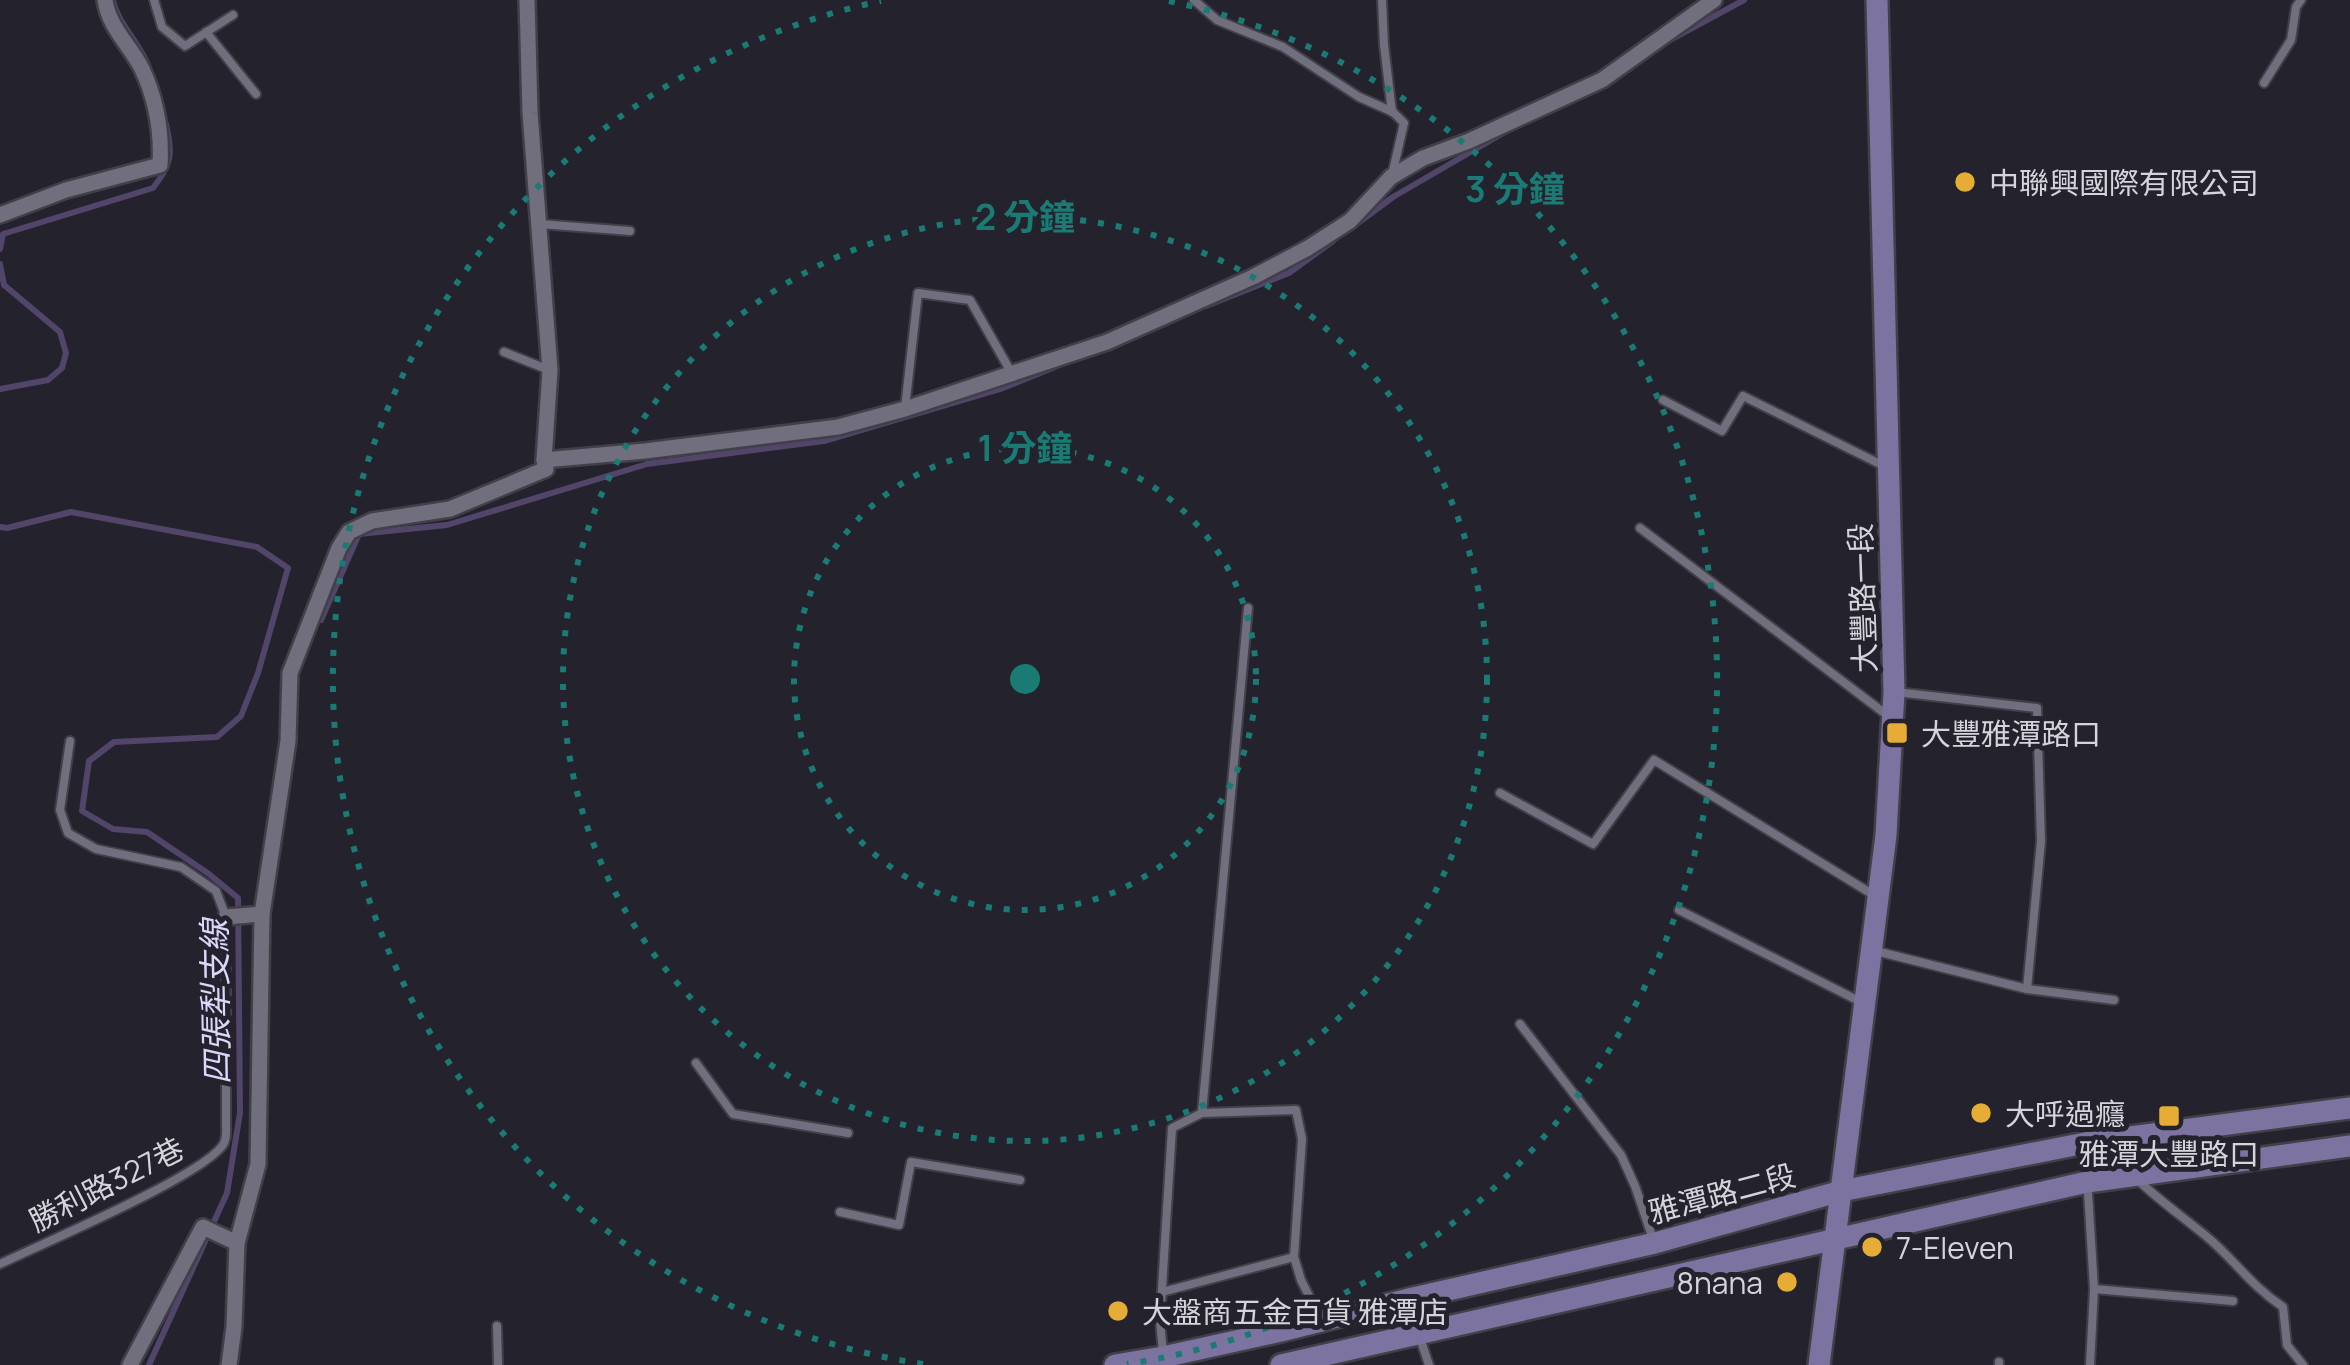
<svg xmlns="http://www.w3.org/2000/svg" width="2350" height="1365" viewBox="0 0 2350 1365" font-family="Manrope,'Noto Sans TC',sans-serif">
	<rect width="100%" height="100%" fill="#24222d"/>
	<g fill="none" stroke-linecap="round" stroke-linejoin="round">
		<!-- stream -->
		<g stroke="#514569" stroke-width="6">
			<path d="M113 0C118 24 139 42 148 65"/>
			<path d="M1668 41 1744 0"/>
			<path d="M1358 223 1393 197 1505 132"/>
			<path d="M0 249 3 234 153 188C172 164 173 154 166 124"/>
			<path d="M0 264 4 285 60 332 66 353 62 368 48 380 0 389"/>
			<path d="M1206 306 1289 273 1333 241"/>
			<path d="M0 527 7 528 71 512 257 547 288 568 258 673 241 716 217 737 114 742 89 761 82 811 113 829 147 832 209 874 238 898 240 1113 227 1193 149 1365"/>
			<path d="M321 620 359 534 447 525 647 464 824 441 1003 388 1055 367"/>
		</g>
		<!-- lane casing -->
		<g stroke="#413f48" stroke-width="12">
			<g id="lane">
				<path d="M154 0 162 27 185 46 233 15"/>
				<path d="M1194 0 1217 20 1283 47 1359 97 1393 112 1404 123 1392 175"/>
				<path d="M1382 0 1384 45 1392 112"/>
				<path d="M206 32 256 94"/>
				<path d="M2264 83 2291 40 2296 7 2301 0"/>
				<path d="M540 224 630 231"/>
				<path d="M504 352 549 370"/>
				<path d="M1663 400 1722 431 1743 396 1882 465"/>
				<path d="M905 408 918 293 970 300 1011 372"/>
				<path d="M1640 528 1887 715"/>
				<path d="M1500 793 1593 844 1654 760 1872 894"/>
				<path d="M1679 910 1859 1001"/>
				<path d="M1876 951 2027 989 2041 841 2037 708 1896 692"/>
				<path d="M2027 989 2114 1000"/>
				<path d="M1520 1024 1621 1155 1635 1186 1654 1242"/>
				<path d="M696 1063 733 1114 848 1133"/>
				<path d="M1202 1113 1296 1110 1302 1139 1294 1257 1301 1280 1321 1320"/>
				<path d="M2085 1144 2094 1289 2090 1365"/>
				<path d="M2139 1181C2160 1201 2183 1217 2206 1236 2234 1259 2250 1285 2283 1307L2287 1345 2303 1365"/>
				<path d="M840 1212 899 1225 911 1162 1020 1180"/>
				<path d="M0 1264C39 1245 208 1174 224 1143 227 1137 226 1130 226 1124V917L216 891 181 867 96 849 68 833 60 810 70 741"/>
				<path d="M2094 1289 2233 1301"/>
				<path d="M1162 1292 1294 1257"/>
				<path d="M1414 1303 1419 1335 1429 1365"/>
				<path d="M497 1326 498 1365"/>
				<path d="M1163 1353 1160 1321 1172 1128 1202 1113 1248 608"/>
				<path d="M1999 1365V1362"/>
			</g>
		</g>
		<!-- street casing -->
		<g stroke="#413f48" stroke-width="20">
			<g id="street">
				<path d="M527 0 530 113 550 370 544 460"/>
				<path d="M0 215 66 190 160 165C162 131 157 101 142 69 130 45 109 28 105 0"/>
				<path d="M226 917 262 914"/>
				<path d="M130 1365 203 1227 237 1243"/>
				<path d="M229 1365 234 1327 237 1243 258 1164 262 914 288 741 290 673 339 548 349 532 372 521 450 509 546 469 544 460 645 451 838 427 905 409 1107 342 1253 277 1308 248 1350 221 1391 177 1423 158 1469 141 1602 80 1714 0"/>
			</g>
		</g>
		<!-- secondary casing -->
		<g stroke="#413f48" stroke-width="26">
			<g id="secondary">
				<path d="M1115 1365 1163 1357 1281 1331 1413 1298 1655 1243 1841 1191 2085 1143 2350 1108"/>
				<path d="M1281 1365 2087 1182 2350 1146"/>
				<path d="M1819 1365 1886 835 1894 692 1877 0"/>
			</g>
		</g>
		<!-- lane -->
		<use href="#lane" stroke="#716f7d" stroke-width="8"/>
		<!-- street -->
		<use href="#street" stroke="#716f7d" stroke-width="15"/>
		<!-- secondary -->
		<use href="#secondary" stroke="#7d73a0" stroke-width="21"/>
	</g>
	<!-- distance rings -->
	<g fill="none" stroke="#197b73" stroke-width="6" stroke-dasharray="6 12">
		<circle cx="1025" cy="679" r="231"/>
		<circle cx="1025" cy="679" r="462"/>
		<path d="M923 1364A693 693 0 0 1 881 1M1169 1A693 693 0 0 1 1127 1364"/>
	</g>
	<!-- markers -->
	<g fill="#e5ad35" stroke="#24222d" stroke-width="4.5">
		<circle cx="1965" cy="182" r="12"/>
		<rect x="1885" y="721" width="24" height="24" rx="6"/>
		<circle cx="1981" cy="1113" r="12"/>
		<rect x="2157" y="1104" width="24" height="24" rx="6"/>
		<circle cx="1872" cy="1247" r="12"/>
		<circle cx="1787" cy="1282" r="12"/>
		<circle cx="1118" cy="1311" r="12"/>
	</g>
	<g text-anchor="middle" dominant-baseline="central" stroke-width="10" stroke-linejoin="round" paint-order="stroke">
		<!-- poi labels -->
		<g font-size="30" fill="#d5d4db" stroke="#24222d" text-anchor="start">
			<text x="1989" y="182">中聯興國際有限公司</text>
			<text x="1921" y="733">大豐雅潭路口</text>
			<text x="2005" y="1113">大呼過癮</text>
			<text x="2169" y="1153" text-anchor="middle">雅潭大豐路口</text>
			<text x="1896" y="1247">7-Eleven</text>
			<text x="1763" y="1282" text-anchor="end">8nana</text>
			<text x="1142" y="1311">大盤商五金百貨 雅潭店</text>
		</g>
		<!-- street labels -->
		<g font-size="30" fill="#d5d4db" stroke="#24222d">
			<text transform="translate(1862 598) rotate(-92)">大豐路一段</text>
			<text transform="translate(106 1184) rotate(-27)">勝利路327巷</text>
			<text transform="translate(1722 1193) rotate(-15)">雅潭路二段</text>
		</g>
		<!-- water labels -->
		<g font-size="33" font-style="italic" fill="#dcd7fa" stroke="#24222d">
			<text transform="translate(215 1002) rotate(-91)">四張犁支線</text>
		</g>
	</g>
	<circle cx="1025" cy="679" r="18" fill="#197b73" stroke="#24222d" stroke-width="6"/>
	<g font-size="36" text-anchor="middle" font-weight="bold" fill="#197b73" stroke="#24222d" stroke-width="10" stroke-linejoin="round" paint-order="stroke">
		<text x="1515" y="202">3 分鐘</text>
		<text x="1025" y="230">2 分鐘</text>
		<text x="1025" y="461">1 分鐘</text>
	</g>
</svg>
